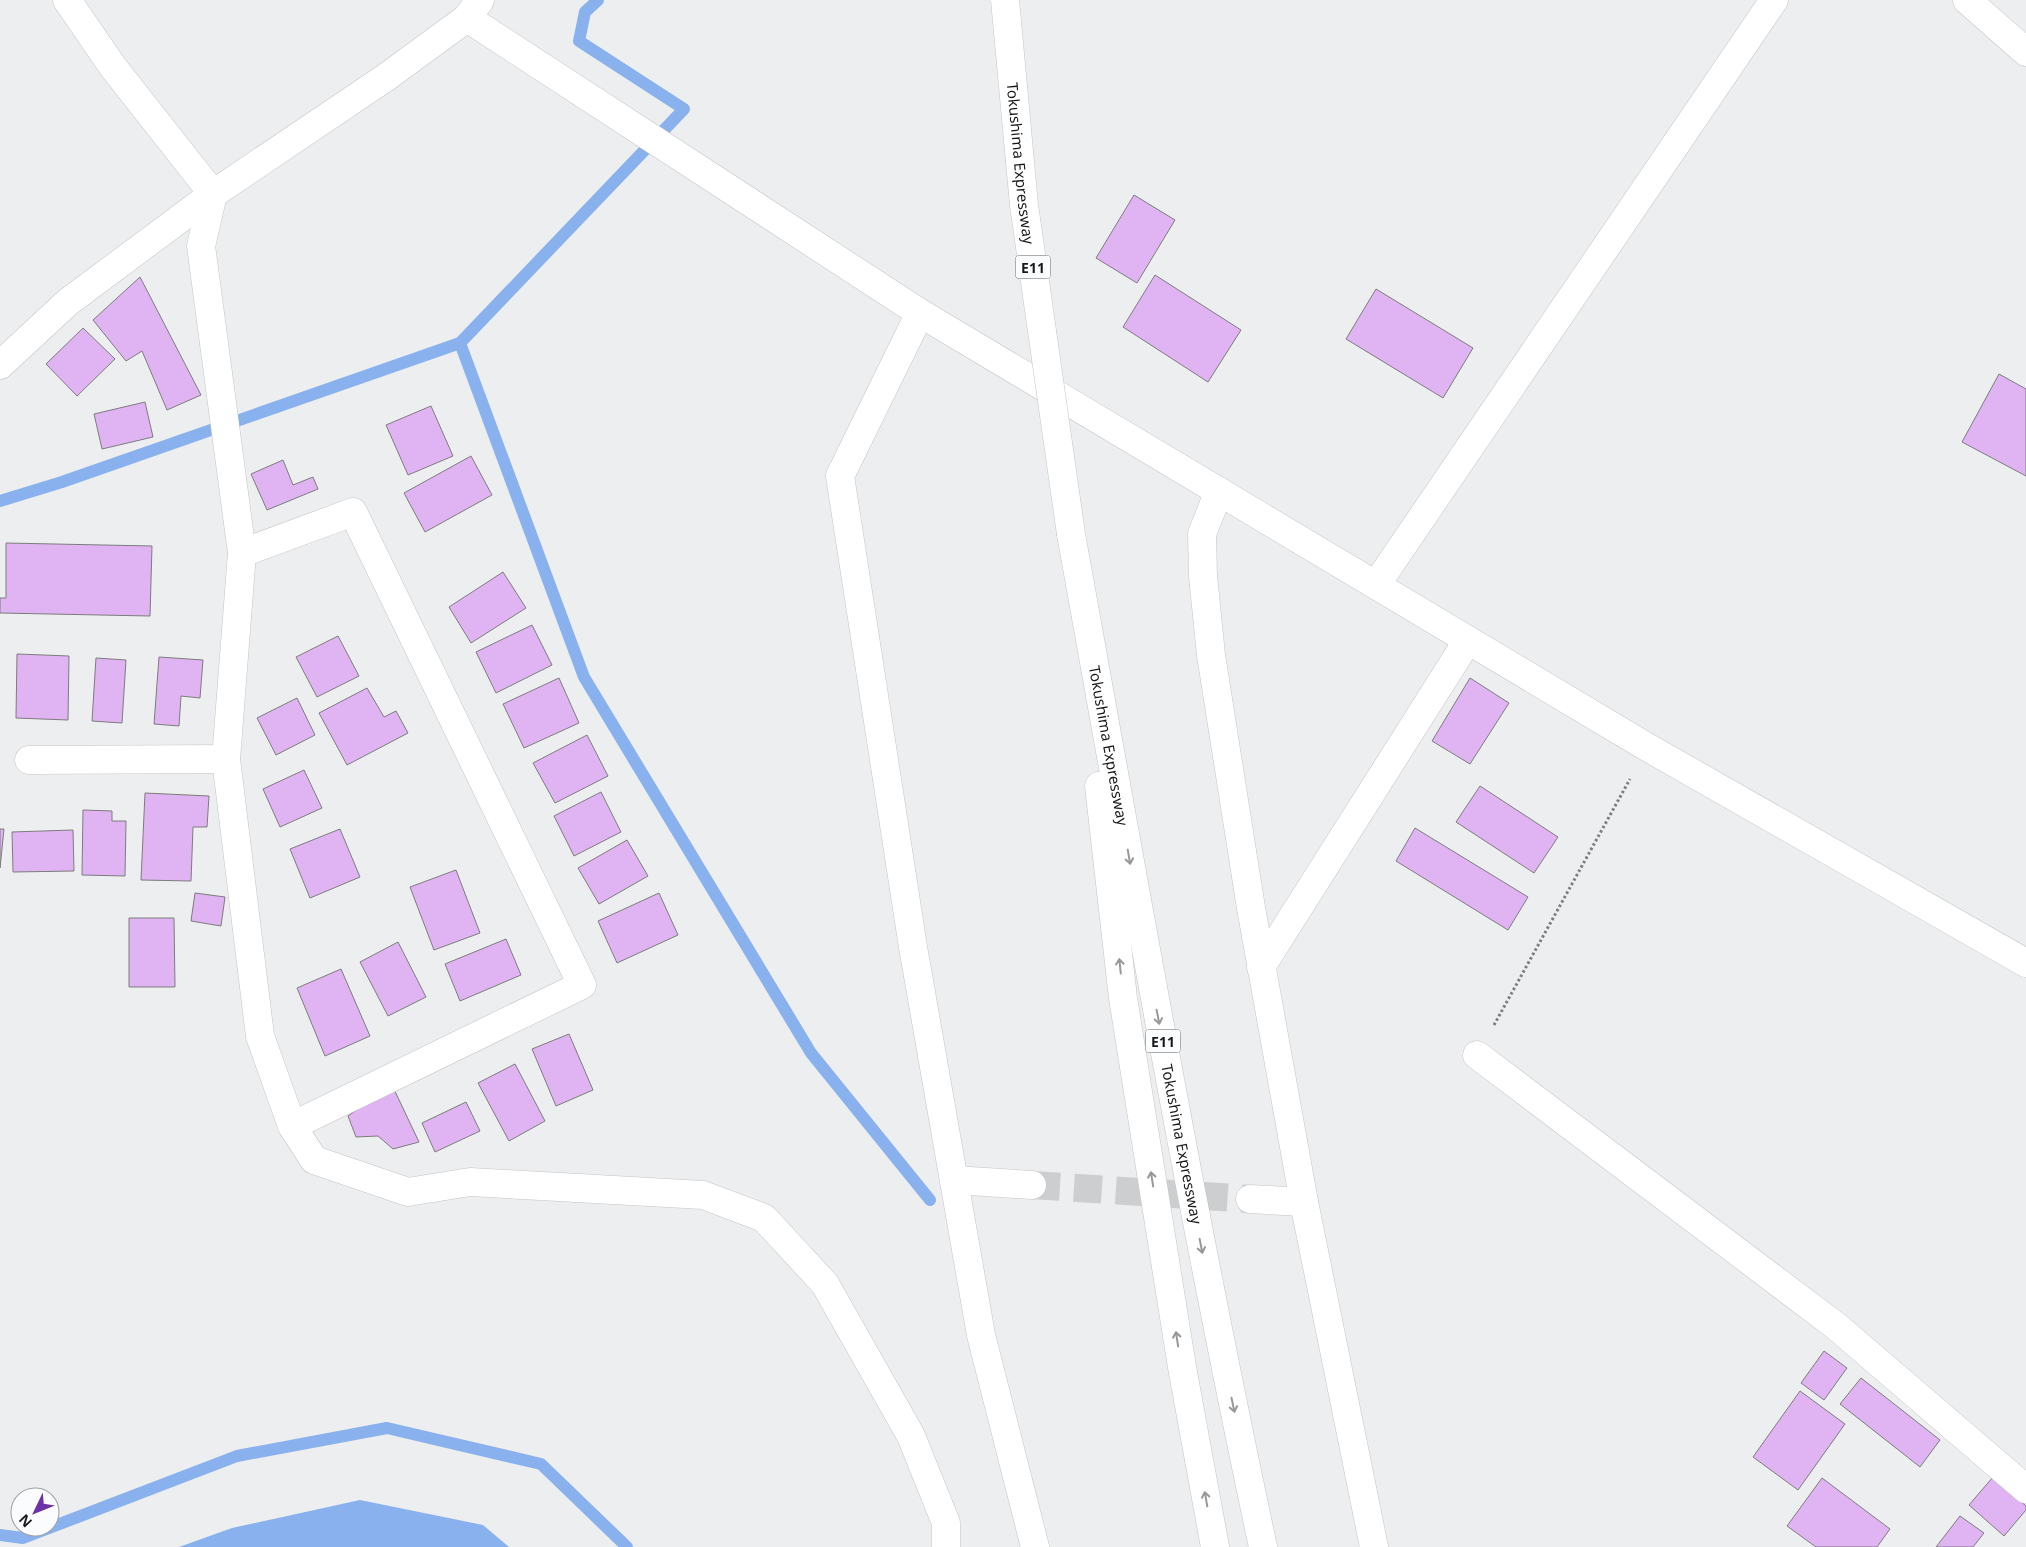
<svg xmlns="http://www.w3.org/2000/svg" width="2026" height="1547" viewBox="0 0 2026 1547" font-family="'Noto Sans',sans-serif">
	<rect width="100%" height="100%" fill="#edeef0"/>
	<!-- water -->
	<path fill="#89b1ee" d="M360 1500 483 1525 509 1547H179L232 1528Z"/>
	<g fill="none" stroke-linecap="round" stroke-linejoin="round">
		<!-- stream -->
		<g stroke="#89b1ee" stroke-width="12">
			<path d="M460 343 584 677 811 1053 930 1200"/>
			<path d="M0 501 62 482 460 343 684 109 579 41 585 12 598 0"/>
			<path d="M0 1535 23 1538 237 1456 387 1428 541 1464 627 1547"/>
		</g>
	</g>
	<!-- building -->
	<g fill="#e0b4f3" stroke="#7d7c7d">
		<path d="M1134 195 1175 220 1137 283 1096 258Z"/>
		<path d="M1155 275 1241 330 1208 382 1123 327Z"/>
		<path d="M140 277 201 395 167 410 142 351 126 361 93 320Z"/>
		<path d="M1376 289 1473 348 1443 398 1346 339Z"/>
		<path d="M83 328 115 359 77 396 46 364Z"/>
		<path d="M1999 374 2026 389V476L1962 442Z"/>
		<path d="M145 402 153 437 102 449 94 414Z"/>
		<path d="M431 406 453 456 408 475 386 425Z"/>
		<path d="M471 456 492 495 425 532 404 493Z"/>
		<path d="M283 460 293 485 313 477 318 489 267 510 251 474Z"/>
		<path d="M6 543 152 546 150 616 0 613V598H6Z"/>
		<path d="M503 572 526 608 471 643 449 607Z"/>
		<path d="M532 625 552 665 496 693 476 652Z"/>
		<path d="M338 636 359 676 317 697 296 657Z"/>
		<path d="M17 654 69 656 68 720 16 718Z"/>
		<path d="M159 657 203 660 200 698 181 696 179 726 154 724Z"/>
		<path d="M96 658 126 660 122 723 92 721Z"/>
		<path d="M559 678 579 723 524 748 503 704Z"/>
		<path d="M1470 678 1509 703 1470 764 1432 741Z"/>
		<path d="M367 688 384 717 396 711 408 733 347 765 319 713Z"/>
		<path d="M297 698 315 735 276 755 257 718Z"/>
		<path d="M587 735 608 776 555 803 533 763Z"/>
		<path d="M304 770 322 808 280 827 263 789Z"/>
		<path d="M1480 786 1558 837 1534 873 1456 822Z"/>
		<path d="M601 792 621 832 574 856 554 816Z"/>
		<path d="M145 793 209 796 207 827H193L191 881 141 880Z"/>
		<path d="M83 810 112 811V821H126L125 876 82 875Z"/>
		<path d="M1415 828 1528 897 1508 930 1396 861Z"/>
		<path d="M0 829H4L0 868Z"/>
		<path d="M340 829 360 877 310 898 290 849Z"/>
		<path d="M73 830 74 871 13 872 12 832Z"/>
		<path d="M627 840 648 876 599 904 578 868Z"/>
		<path d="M456 870 480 933 434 950 410 887Z"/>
		<path d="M195 893 225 897 221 926 191 921Z"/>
		<path d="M659 893 678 935 617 963 598 921Z"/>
		<path d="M129 918H174L175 987H129Z"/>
		<path d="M506 939 521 975 460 1001 445 964Z"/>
		<path d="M398 942 426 997 388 1016 360 962Z"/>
		<path d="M341 969 370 1036 325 1056 297 988Z"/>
		<path d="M569 1034 593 1090 556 1106 532 1049Z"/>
		<path d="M515 1064 545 1121 509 1141 478 1083Z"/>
		<path d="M392 1085 419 1142 393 1149 378 1136 356 1137 348 1116Z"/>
		<path d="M466 1102 480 1131 435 1152 422 1123Z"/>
		<path d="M1824 1351 1847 1368 1824 1400 1801 1383Z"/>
		<path d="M1861 1378 1940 1440 1920 1467 1840 1404Z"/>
		<path d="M1800 1391 1845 1424 1798 1490 1753 1457Z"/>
		<path d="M1993 1477 2026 1506V1510L2004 1536 1969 1505Z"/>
		<path d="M1822 1478 1890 1529 1877 1547H1816L1787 1526Z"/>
		<path d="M1960 1516 1984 1533 1973 1547H1936Z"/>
	</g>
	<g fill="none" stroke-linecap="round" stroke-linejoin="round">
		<!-- minor-tunnel -->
		<path stroke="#cdced0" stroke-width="28" stroke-dasharray="28 14" stroke-linecap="butt" d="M1032 1185 1250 1199"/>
		<!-- minor casing -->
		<g stroke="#c4c5c6" stroke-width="29">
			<g id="minor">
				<path d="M67 0 113 67 213 194"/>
				<path d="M1967 0 2026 52"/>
				<path d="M467 18 920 313 1647 747 2026 963"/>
				<path d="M213 194 201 246 242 553 226 759 260 1036 292 1126 314 1160 408 1192 470 1182 703 1195 764 1218 825 1284 911 1436 946 1523V1547"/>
				<path d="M920 313 840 476 913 947 981 1335 1035 1547"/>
				<path d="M0 365 68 302 213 194 385 78 467 18 480 0"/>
				<path d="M1219 491 1202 534 1203 576 1211 655 1251 908 1304 1202 1374 1547"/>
				<path d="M242 553 353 512 582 985 292 1126"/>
				<path d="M1376 585 1774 0"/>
				<path d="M29 760 226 759"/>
				<path d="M1261 967 1468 640"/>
				<path d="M1477 1055 1836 1326 2026 1489"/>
				<path d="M954 1180 1032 1185"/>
				<path d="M1250 1199 1304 1202"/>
			</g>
		</g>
		<!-- highway casing -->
		<g stroke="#c4c5c6" stroke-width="29">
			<g id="highway">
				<path id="s1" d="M1071 534C1132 872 1191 1211 1263 1547"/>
				<path d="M1099 786 1123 998 1182 1367 1215 1547"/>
			</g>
		</g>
		<!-- path -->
		<path stroke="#7d7d7f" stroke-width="3" stroke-dasharray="2.5 2.5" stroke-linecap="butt" d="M1494 1025 1630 779"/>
		<!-- minor -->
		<use href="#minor" stroke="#fff" stroke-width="28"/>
		<!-- highway -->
		<use href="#highway" stroke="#fff" stroke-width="28"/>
		<!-- highway-bridge casing -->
		<g stroke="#c4c5c6" stroke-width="29" stroke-linecap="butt">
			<g id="highway-bridge">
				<path id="s2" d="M1005 0 1024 205 1071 534"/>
			</g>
		</g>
		<!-- highway-bridge -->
		<use href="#highway-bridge" stroke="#fff" stroke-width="28"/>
	</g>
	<!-- one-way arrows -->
	<defs><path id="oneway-shaft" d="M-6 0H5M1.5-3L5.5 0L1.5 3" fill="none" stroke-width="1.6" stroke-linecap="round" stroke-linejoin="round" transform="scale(1.25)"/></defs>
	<g stroke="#989898">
		<use href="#oneway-shaft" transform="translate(1129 857) rotate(80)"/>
		<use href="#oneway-shaft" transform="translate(1120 966) rotate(-96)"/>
		<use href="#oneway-shaft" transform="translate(1158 1017) rotate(79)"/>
		<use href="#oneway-shaft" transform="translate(1152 1179) rotate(-99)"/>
		<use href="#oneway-shaft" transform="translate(1201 1246) rotate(79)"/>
		<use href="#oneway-shaft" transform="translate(1177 1339) rotate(-99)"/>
		<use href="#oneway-shaft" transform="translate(1233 1405) rotate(78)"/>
		<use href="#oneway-shaft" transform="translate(1206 1499) rotate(-100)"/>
	</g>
	<g text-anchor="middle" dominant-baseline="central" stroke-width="4" stroke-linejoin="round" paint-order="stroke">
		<!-- shield labels -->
		<g fill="#fafcfd" stroke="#5c5d5e" stroke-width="1">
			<rect x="1015.5" y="255.5" width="35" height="23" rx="4"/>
			<rect x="1145.5" y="1029.5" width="35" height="23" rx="4"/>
		</g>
		<g font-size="14" font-weight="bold" fill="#19191a">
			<text x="1033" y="267">E11</text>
			<text x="1163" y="1041">E11</text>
		</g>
		<!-- street labels -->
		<g font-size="15" fill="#19191a" stroke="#fafcfd">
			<text stroke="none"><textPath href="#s2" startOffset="164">Tokushima Expressway</textPath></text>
			<text stroke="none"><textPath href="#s1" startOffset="215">Tokushima Expressway</textPath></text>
			<text stroke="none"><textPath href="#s1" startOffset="620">Tokushima Expressway</textPath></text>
		</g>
	</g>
	<!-- north arrow -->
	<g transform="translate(35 1512) rotate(227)"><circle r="24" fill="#fafcfd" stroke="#a0a1a2"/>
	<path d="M0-4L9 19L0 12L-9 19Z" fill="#6e32a8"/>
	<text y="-8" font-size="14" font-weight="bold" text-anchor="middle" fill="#19191a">N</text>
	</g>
</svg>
